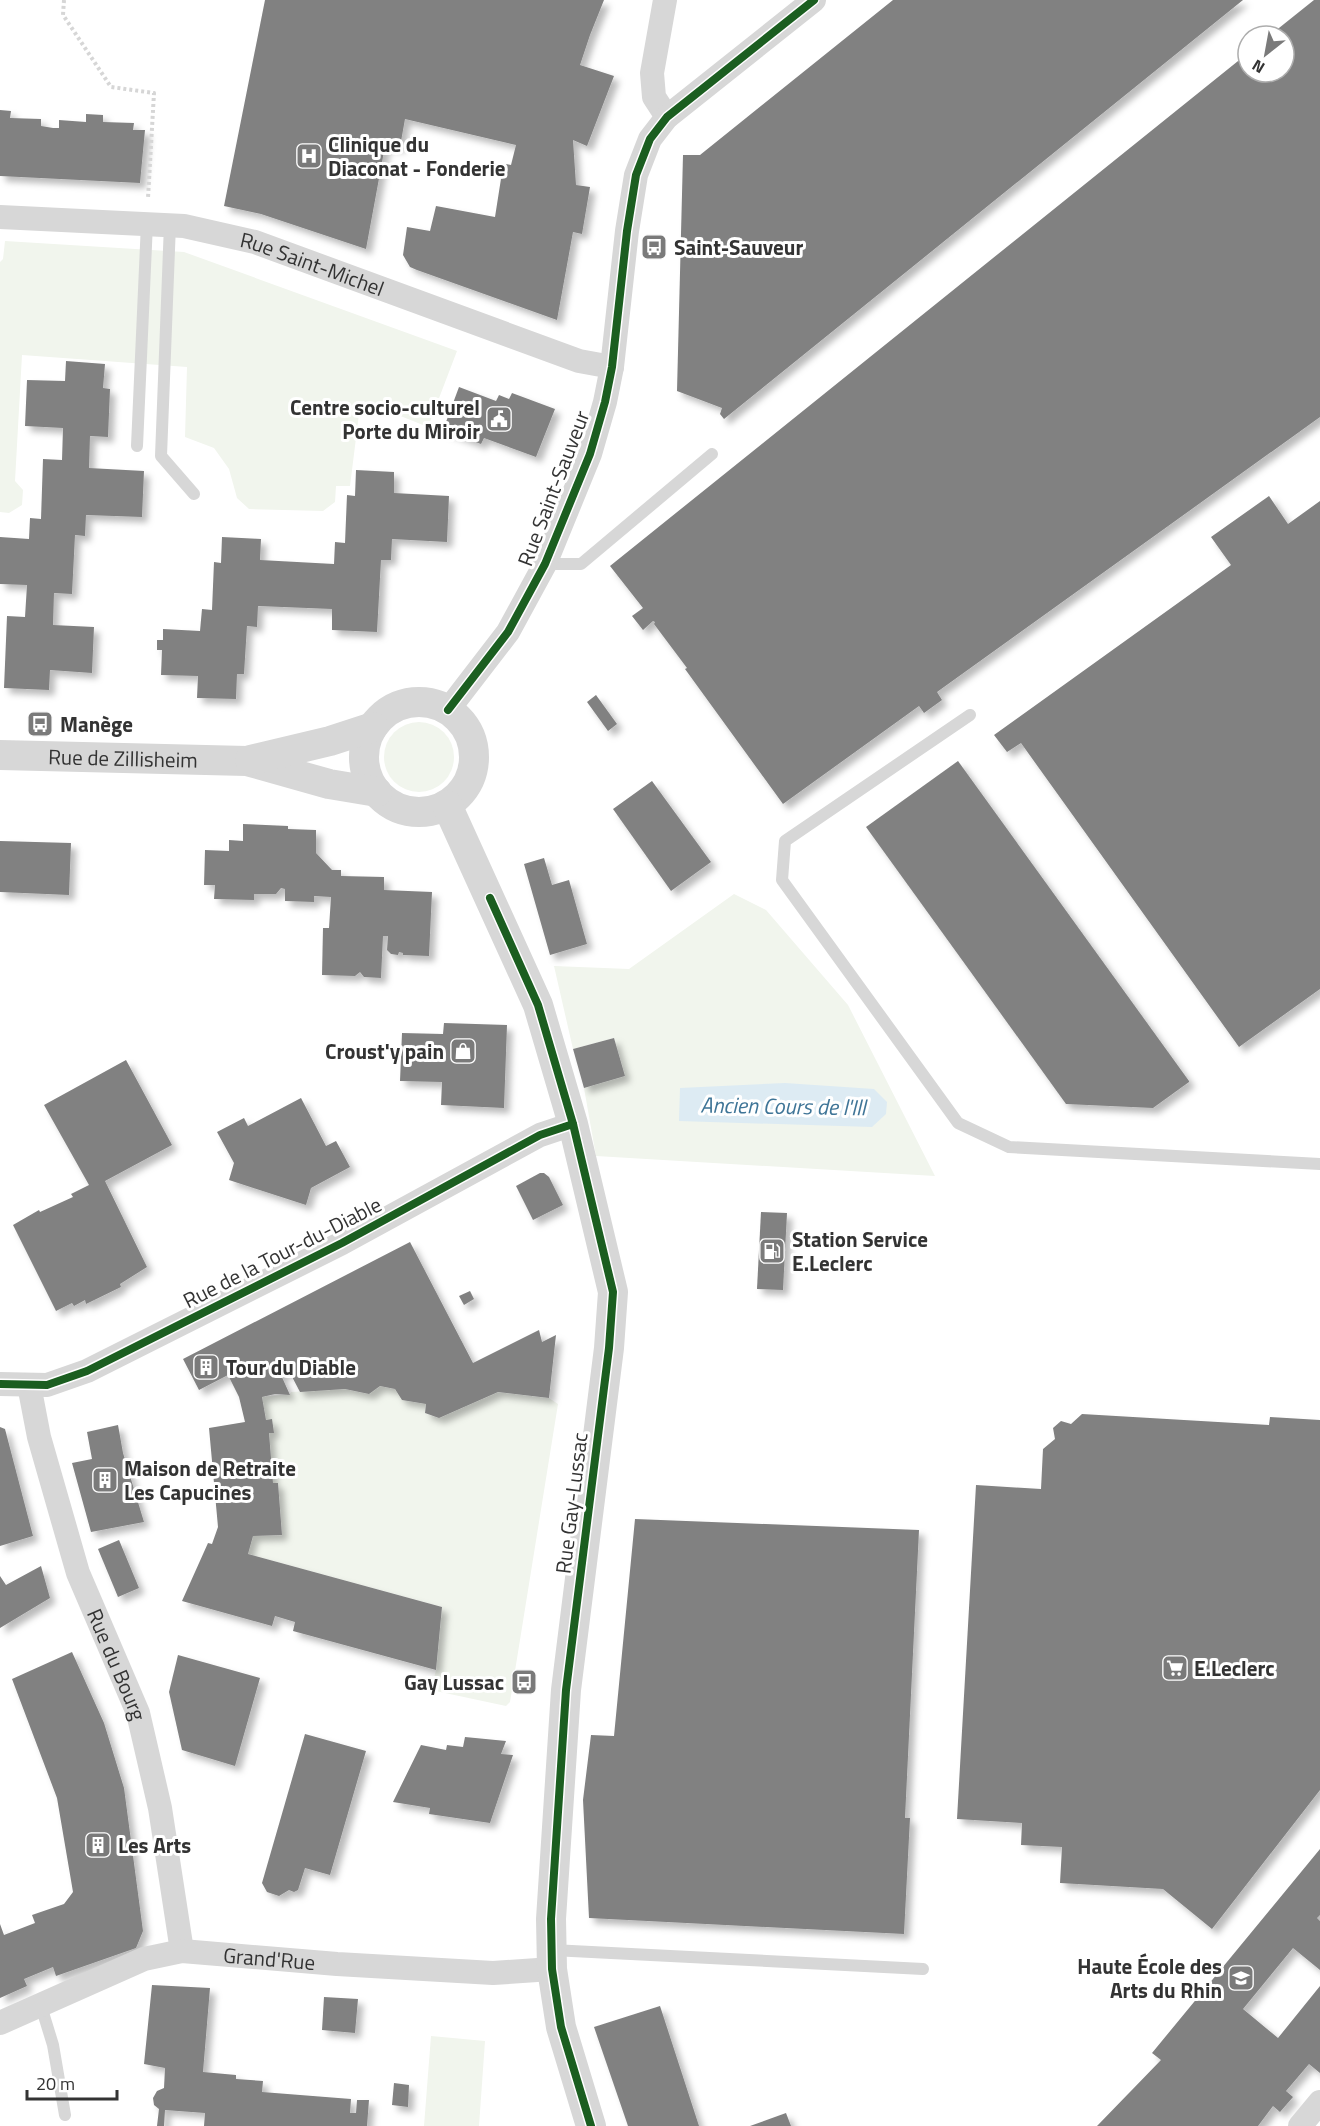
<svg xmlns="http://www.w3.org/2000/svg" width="1320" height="2126" viewBox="0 0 1320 2126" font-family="'Titillium Web',sans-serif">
	<defs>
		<filter id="shadow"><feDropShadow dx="5.5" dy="5.5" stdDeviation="3" flood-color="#0004"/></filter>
	</defs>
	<rect width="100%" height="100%" fill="#fff"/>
	<!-- green -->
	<g fill="#f1f5ed">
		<path d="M5 241 184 252 457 351 428 427 363 401 359 414 350 486H336L335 502 323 511 249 509 237 498 229 469 214 448 185 437 187 367 22 355 15 481 23 490 22 505 9 513 0 512V262L3 259Z"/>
		<circle cx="419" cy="757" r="35"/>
		<path d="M734 894 766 910 848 1005 935 1176 596 1156 584 1088 625 1076 614 1038 573 1049 554 966 629 969Z"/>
		<path d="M380 1386 395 1389 403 1400 426 1404 425 1413 439 1418 498 1392 549 1398 558 1404 510 1702 506 1706 431 1690 436 1670 442 1607 248 1554 253 1536 282 1535 278 1483H273L269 1433 273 1432 272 1420H266L262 1397 290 1394 291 1392 345 1389 369 1394Z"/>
		<path d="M431 2036 485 2041 479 2126H424Z"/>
	</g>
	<!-- water -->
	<path fill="#ddebf3" d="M785 1083 874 1089 887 1102 886 1114 872 1127 679 1121 680 1088Z"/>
	<!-- building -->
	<g fill="#818181" filter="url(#shadow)">
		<path d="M265 0H604L590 35 580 65 614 76 587 146 573 140 576 185 590 187 582 234 573 232 557 320 417 270 410 267 403 255 407 227 430 231 436 206 495 217 503 166 506 164 511 165 516 145 405 119 400 147 385 146 366 249 261 214 224 206Z"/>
		<path d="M893 0H1243L724 419 720 414 722 408 677 391 683 155H700Z"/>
		<path d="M1314 0H1320V417L937 692 942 700 924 713 919 706 783 804 685 669 687 668 654 624 655 622 653 621 643 630 632 616 643 608 610 566 1248 53V72H1284V36H1269Z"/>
		<path d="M0 110 11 111 10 118 41 119V126L53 128H59V120L86 122V114L103 115V122L134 123 133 130H145L140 183 0 176Z"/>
		<path d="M66 361 105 364 103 388 110 389 108 437 90 436 89 468 144 471 142 517 86 515 85 536 75 535 72 594 54 593 53 625 94 627 92 673 50 670 49 690 4 688 7 616 25 617 27 585 0 584V537L29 539 30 518 41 519 43 459 62 460 63 428 25 426 27 380 65 381Z"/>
		<path d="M459 387 496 401 499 395 509 399 512 393 555 409 536 457 484 438 481 444 443 430Z"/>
		<path d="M356 470 394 472V493L449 496 447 542 392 539 391 560H381L377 632 332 630V609L258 606 257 627 247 626 244 674H237L236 699 197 698 198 676 161 675 162 650H157V640H163V629L200 631 202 609 212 610 214 562 221 563 222 537 261 539 260 560 334 564 335 542 345 543 347 495 355 496Z"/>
		<path d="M1269 496 1288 524 1320 501V989L1239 1047 1021 743 1007 752 994 735 1231 565 1211 537Z"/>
		<path d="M596 695 617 724 608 731 587 702Z"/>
		<path d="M958 761 1189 1081V1082L1153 1108 1066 1104 866 827Z"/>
		<path d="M652 781 711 862 671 891 613 809Z"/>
		<path d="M243 824 288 826V829L316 830V853L332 870H341V876L384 877V890L432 892 429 956 403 955V953L399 952 398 955 391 954 387 950 388 936H383L381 978 364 977 360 972 355 976 322 975 323 928H329L331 897 314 896V902L285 901V889L281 888 276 894H254V900L214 899 215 885H204L205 850 229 851V840L243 841Z"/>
		<path d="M0 841 71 843 69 895 0 892Z"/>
		<path d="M544 858 552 885 569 880 587 944 550 955 524 864Z"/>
		<path d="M444 1023 507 1025 504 1108 441 1105 442 1082 400 1081 402 1033 443 1034Z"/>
		<path d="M614 1038 625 1076 584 1088 573 1049Z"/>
		<path d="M126 1060 172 1145 105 1181 147 1267 120 1284 121 1287 86 1304 85 1300 74 1306 72 1303 56 1311 13 1225 39 1210 40 1212 73 1197 71 1194 89 1185 44 1105Z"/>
		<path d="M301 1098 326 1146 336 1141 350 1167 311 1188 306 1205 229 1180 234 1163 217 1132 244 1118 248 1126Z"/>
		<path d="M540 1173H544L549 1177 563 1205 533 1220 516 1186Z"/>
		<path d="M761 1212 787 1213 783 1290 757 1289Z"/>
		<path d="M410 1242 473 1363 539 1330 542 1342 556 1335 549 1398 498 1392 439 1418 425 1413 426 1404 402 1400 395 1389 380 1386 369 1394 345 1389 300 1392 289 1371 281 1375 290 1395 275 1394 262 1397 266 1420 272 1419 274 1433H269L273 1483H278L282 1535 253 1536 248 1554 442 1607 436 1670 293 1631 295 1622 275 1616 272 1626 182 1601 208 1543 212 1544 218 1527 209 1428 245 1422 239 1397 228 1375 199 1390 183 1359Z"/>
		<path d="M470 1291 474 1299 464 1305 459 1296Z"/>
		<path d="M1082 1414 1269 1425 1270 1417 1320 1420V1790L1212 1929 1163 1889 1060 1883 1062 1847 1021 1845 1022 1823 957 1819 976 1485 1041 1489 1043 1449 1055 1439 1053 1428 1061 1421 1071 1424Z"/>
		<path d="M118 1425 123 1453 144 1522 91 1532 72 1463 92 1459 87 1432Z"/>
		<path d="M0 1427 5 1429 33 1536 0 1546Z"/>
		<path d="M635 1519 919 1530 905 1818H910L904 1934 589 1918 583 1800 591 1735 614 1736Z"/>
		<path d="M119 1540 139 1588 118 1597 98 1549Z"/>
		<path d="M41 1566 50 1598 0 1628V1576L6 1585Z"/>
		<path d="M72 1652 104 1723 124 1788 143 1931 136 1948 56 1976 53 1967 24 1979 27 1986 0 1998V1924L4 1935 35 1923 32 1915 64 1904 73 1892 57 1798 12 1679Z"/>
		<path d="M178 1655 260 1678 235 1766 182 1750 169 1692Z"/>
		<path d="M305 1734 366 1751 330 1875 305 1868 298 1890 294 1892 289 1890 279 1896 267 1892 262 1883Z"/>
		<path d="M465 1737 506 1741 501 1754 513 1755 490 1823 429 1814 430 1808 393 1802 421 1745 446 1750 447 1745 463 1747Z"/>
		<path d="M1320 1849V1915L1317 1918 1320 1921V1970L1293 1948 1243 2009 1278 2038 1320 1986V2073L1309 2064 1286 2091 1293 2097 1280 2112 1273 2106 1258 2126H1097L1161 2060 1152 2053Z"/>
		<path d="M152 1985 210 1988 203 2072 236 2075V2079L263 2081 262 2092 351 2099 350 2113H356L357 2100H369L367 2126H204L205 2113 165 2110 164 2126H157L159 2109 154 2105 153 2098 157 2091 164 2088 165 2068 144 2064Z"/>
		<path d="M324 1997 358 1999 355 2033 322 2030Z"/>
		<path d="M660 2006 699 2126H628L594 2027Z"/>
		<path d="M394 2083 409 2085 408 2107 392 2105Z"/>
		<path d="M786 2113 791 2126H750Z"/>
	</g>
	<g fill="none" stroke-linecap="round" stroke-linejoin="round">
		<!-- path -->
		<path stroke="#d6d6d6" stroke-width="4" stroke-dasharray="3 3" stroke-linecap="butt" d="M64 0 63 15 111 87 154 93 148 198"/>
		<!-- service -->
		<g stroke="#d7d7d7" stroke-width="12">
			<path d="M170 224 161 456 194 494"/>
			<path d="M137 446 147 223"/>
			<path d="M545 564H581L712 454"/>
			<path d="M970 715 785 841 782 880 958 1123 1009 1147 1320 1164"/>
			<path d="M552 1950 923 1969"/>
			<path d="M41 2006 53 2045 65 2115"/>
		</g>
		<!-- minor -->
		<g stroke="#d7d7d7" stroke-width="24">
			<path d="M665 0 652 73 654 97 667 117"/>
			<path id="s1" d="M0 217 184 226 255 242 579 361 612 367"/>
			<path d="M448 710 508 632 545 564 590 454 605 402 612 367 627 231 636 175 650 139 667 117 814 0"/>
			<path d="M0 1384 47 1385 87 1371 342 1243 540 1135 573 1124"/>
			<path id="s2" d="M29 1385 39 1437 78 1573 138 1713 160 1808 182 1951"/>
			<path id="s3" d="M0 2023 144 1959 182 1951 337 1964 493 1973 552 1969"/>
			<path d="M1300 2126 1320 2102"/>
		</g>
		<!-- tertiary -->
		<g stroke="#d7d7d7" stroke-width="30">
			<circle cx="419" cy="757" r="55"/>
			<path id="s4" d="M0 755 247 761 329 784 377 792"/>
			<path d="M250 760 330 741 373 727"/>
			<path d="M447 805 538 1005 573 1124 613 1292 609 1348 566 1690 551 1919 552 1969 561 2027 591 2126"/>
		</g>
		<!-- cycleway casing -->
		<g stroke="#fff" stroke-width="11">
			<g id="cycleway">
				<path d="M448 710 508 632 545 564 590 454 605 402 612 367 627 231 636 175 650 139 667 117 814 0"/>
				<path d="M490 898 538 1005 573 1124 613 1292 609 1348 566 1690 551 1919 552 1969 561 2027 591 2126"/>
				<path d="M0 1384 47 1385 87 1371 342 1243 540 1135 573 1124"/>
			</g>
		</g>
		<!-- cycleway -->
		<use href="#cycleway" stroke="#1b5e20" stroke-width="8"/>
	</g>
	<!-- icons -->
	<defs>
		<g id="hospital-square" transform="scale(1.35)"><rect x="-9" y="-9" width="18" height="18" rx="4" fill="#7a7a7a" stroke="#fff"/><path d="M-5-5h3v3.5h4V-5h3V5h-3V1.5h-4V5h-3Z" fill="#fff"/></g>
		<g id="bus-square" transform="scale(1.35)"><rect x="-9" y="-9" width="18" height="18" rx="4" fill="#7a7a7a" stroke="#fff"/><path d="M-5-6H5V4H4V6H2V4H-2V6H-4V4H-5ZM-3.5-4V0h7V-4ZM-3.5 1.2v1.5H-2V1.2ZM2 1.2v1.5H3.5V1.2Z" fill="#fff"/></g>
		<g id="civic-square" transform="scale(1.35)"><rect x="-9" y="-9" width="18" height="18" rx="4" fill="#7a7a7a" stroke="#fff"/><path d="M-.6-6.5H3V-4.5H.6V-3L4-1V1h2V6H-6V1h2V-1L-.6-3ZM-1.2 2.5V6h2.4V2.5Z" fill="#fff"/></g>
		<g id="shop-square" transform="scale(1.35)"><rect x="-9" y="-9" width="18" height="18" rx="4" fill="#7a7a7a" stroke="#fff"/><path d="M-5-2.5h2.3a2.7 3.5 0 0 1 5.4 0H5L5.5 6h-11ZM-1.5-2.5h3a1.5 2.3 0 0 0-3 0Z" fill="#fff"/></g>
		<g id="fuel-square" transform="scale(1.35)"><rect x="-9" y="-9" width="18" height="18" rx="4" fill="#7a7a7a" stroke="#fff"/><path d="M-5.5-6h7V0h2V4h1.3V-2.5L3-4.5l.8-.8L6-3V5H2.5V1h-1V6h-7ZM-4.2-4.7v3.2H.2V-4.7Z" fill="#fff"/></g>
		<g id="building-square" transform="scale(1.35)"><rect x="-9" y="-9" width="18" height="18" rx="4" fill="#7a7a7a" stroke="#fff"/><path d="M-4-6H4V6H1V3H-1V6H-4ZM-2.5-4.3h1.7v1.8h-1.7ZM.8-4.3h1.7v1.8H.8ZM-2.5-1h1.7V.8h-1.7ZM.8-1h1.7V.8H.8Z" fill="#fff"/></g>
		<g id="supermarket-square" transform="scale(1.35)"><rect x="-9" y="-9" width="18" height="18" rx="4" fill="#7a7a7a" stroke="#fff"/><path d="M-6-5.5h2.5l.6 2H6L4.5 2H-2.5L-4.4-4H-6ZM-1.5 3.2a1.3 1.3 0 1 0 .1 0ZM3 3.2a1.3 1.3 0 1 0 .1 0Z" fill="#fff"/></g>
		<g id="university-square" transform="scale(1.35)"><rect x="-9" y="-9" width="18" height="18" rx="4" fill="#7a7a7a" stroke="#fff"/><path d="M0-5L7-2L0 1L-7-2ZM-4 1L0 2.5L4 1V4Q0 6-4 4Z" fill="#fff"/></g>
	</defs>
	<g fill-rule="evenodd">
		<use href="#hospital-square" x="309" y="156"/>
		<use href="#bus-square" x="654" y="247"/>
		<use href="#civic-square" x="499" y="419"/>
		<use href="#bus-square" x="40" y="724"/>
		<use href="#shop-square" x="463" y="1051"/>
		<use href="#fuel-square" x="772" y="1251"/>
		<use href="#building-square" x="206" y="1367"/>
		<use href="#building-square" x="105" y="1480"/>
		<use href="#supermarket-square" x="1175" y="1668"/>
		<use href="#bus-square" x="524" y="1682"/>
		<use href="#building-square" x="98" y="1845"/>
		<use href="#university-square" x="1241" y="1978"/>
	</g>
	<g text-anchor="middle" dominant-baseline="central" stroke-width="6" stroke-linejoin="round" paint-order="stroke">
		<!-- poi labels -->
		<g font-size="21" font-weight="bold" fill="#333" stroke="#fff" text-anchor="start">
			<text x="328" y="144">Clinique du<tspan x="328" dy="24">Diaconat - Fonderie</tspan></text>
			<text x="674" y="247">Saint-Sauveur</text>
			<text x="480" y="407" text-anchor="end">Centre socio-culturel<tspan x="480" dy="24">Porte du Miroir</tspan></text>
			<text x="60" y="724">Manège</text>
			<text x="444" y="1051" text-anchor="end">Croust'y pain</text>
			<text x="792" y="1239">Station Service<tspan x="792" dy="24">E.Leclerc</tspan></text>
			<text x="226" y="1367">Tour du Diable</text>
			<text x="124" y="1468">Maison de Retraite<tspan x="124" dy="24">Les Capucines</tspan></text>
			<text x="1194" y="1668">E.Leclerc</text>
			<text x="504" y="1682" text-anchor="end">Gay Lussac</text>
			<text x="118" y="1845">Les Arts</text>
			<text x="1222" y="1966" text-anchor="end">Haute École des<tspan x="1222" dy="24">Arts du Rhin</tspan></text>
		</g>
		<!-- street labels -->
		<g font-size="21" fill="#333" stroke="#fff">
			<text stroke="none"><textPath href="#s1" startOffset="318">Rue Saint-Michel</textPath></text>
			<text transform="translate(553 488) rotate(-69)">Rue Saint-Sauveur</text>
			<text stroke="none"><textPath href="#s4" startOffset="123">Rue de Zillisheim</textPath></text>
			<text transform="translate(282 1252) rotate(-27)">Rue de la Tour-du-Diable</text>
			<text transform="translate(571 1503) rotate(-83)">Rue Gay-Lussac</text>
			<text stroke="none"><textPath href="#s2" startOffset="294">Rue du Bourg</textPath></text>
			<text stroke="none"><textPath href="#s3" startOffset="284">Grand'Rue</textPath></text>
		</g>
		<!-- water labels -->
		<g font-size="22" font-style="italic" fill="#3f7597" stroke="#fff">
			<text transform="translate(783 1106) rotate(1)">Ancien Cours de l'Ill</text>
		</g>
	</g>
	<!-- north arrow -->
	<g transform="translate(1266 54) rotate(211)"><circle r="28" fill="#ffffff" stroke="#adadad" stroke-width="1.5"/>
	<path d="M0-4.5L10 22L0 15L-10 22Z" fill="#7a7a7a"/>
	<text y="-9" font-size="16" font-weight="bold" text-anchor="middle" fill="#333333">N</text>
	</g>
	<!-- scale -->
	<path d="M27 2090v9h90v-9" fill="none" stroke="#333333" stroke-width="3"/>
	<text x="36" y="2090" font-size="18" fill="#333333" stroke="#ffffff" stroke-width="4.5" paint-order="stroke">20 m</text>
</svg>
